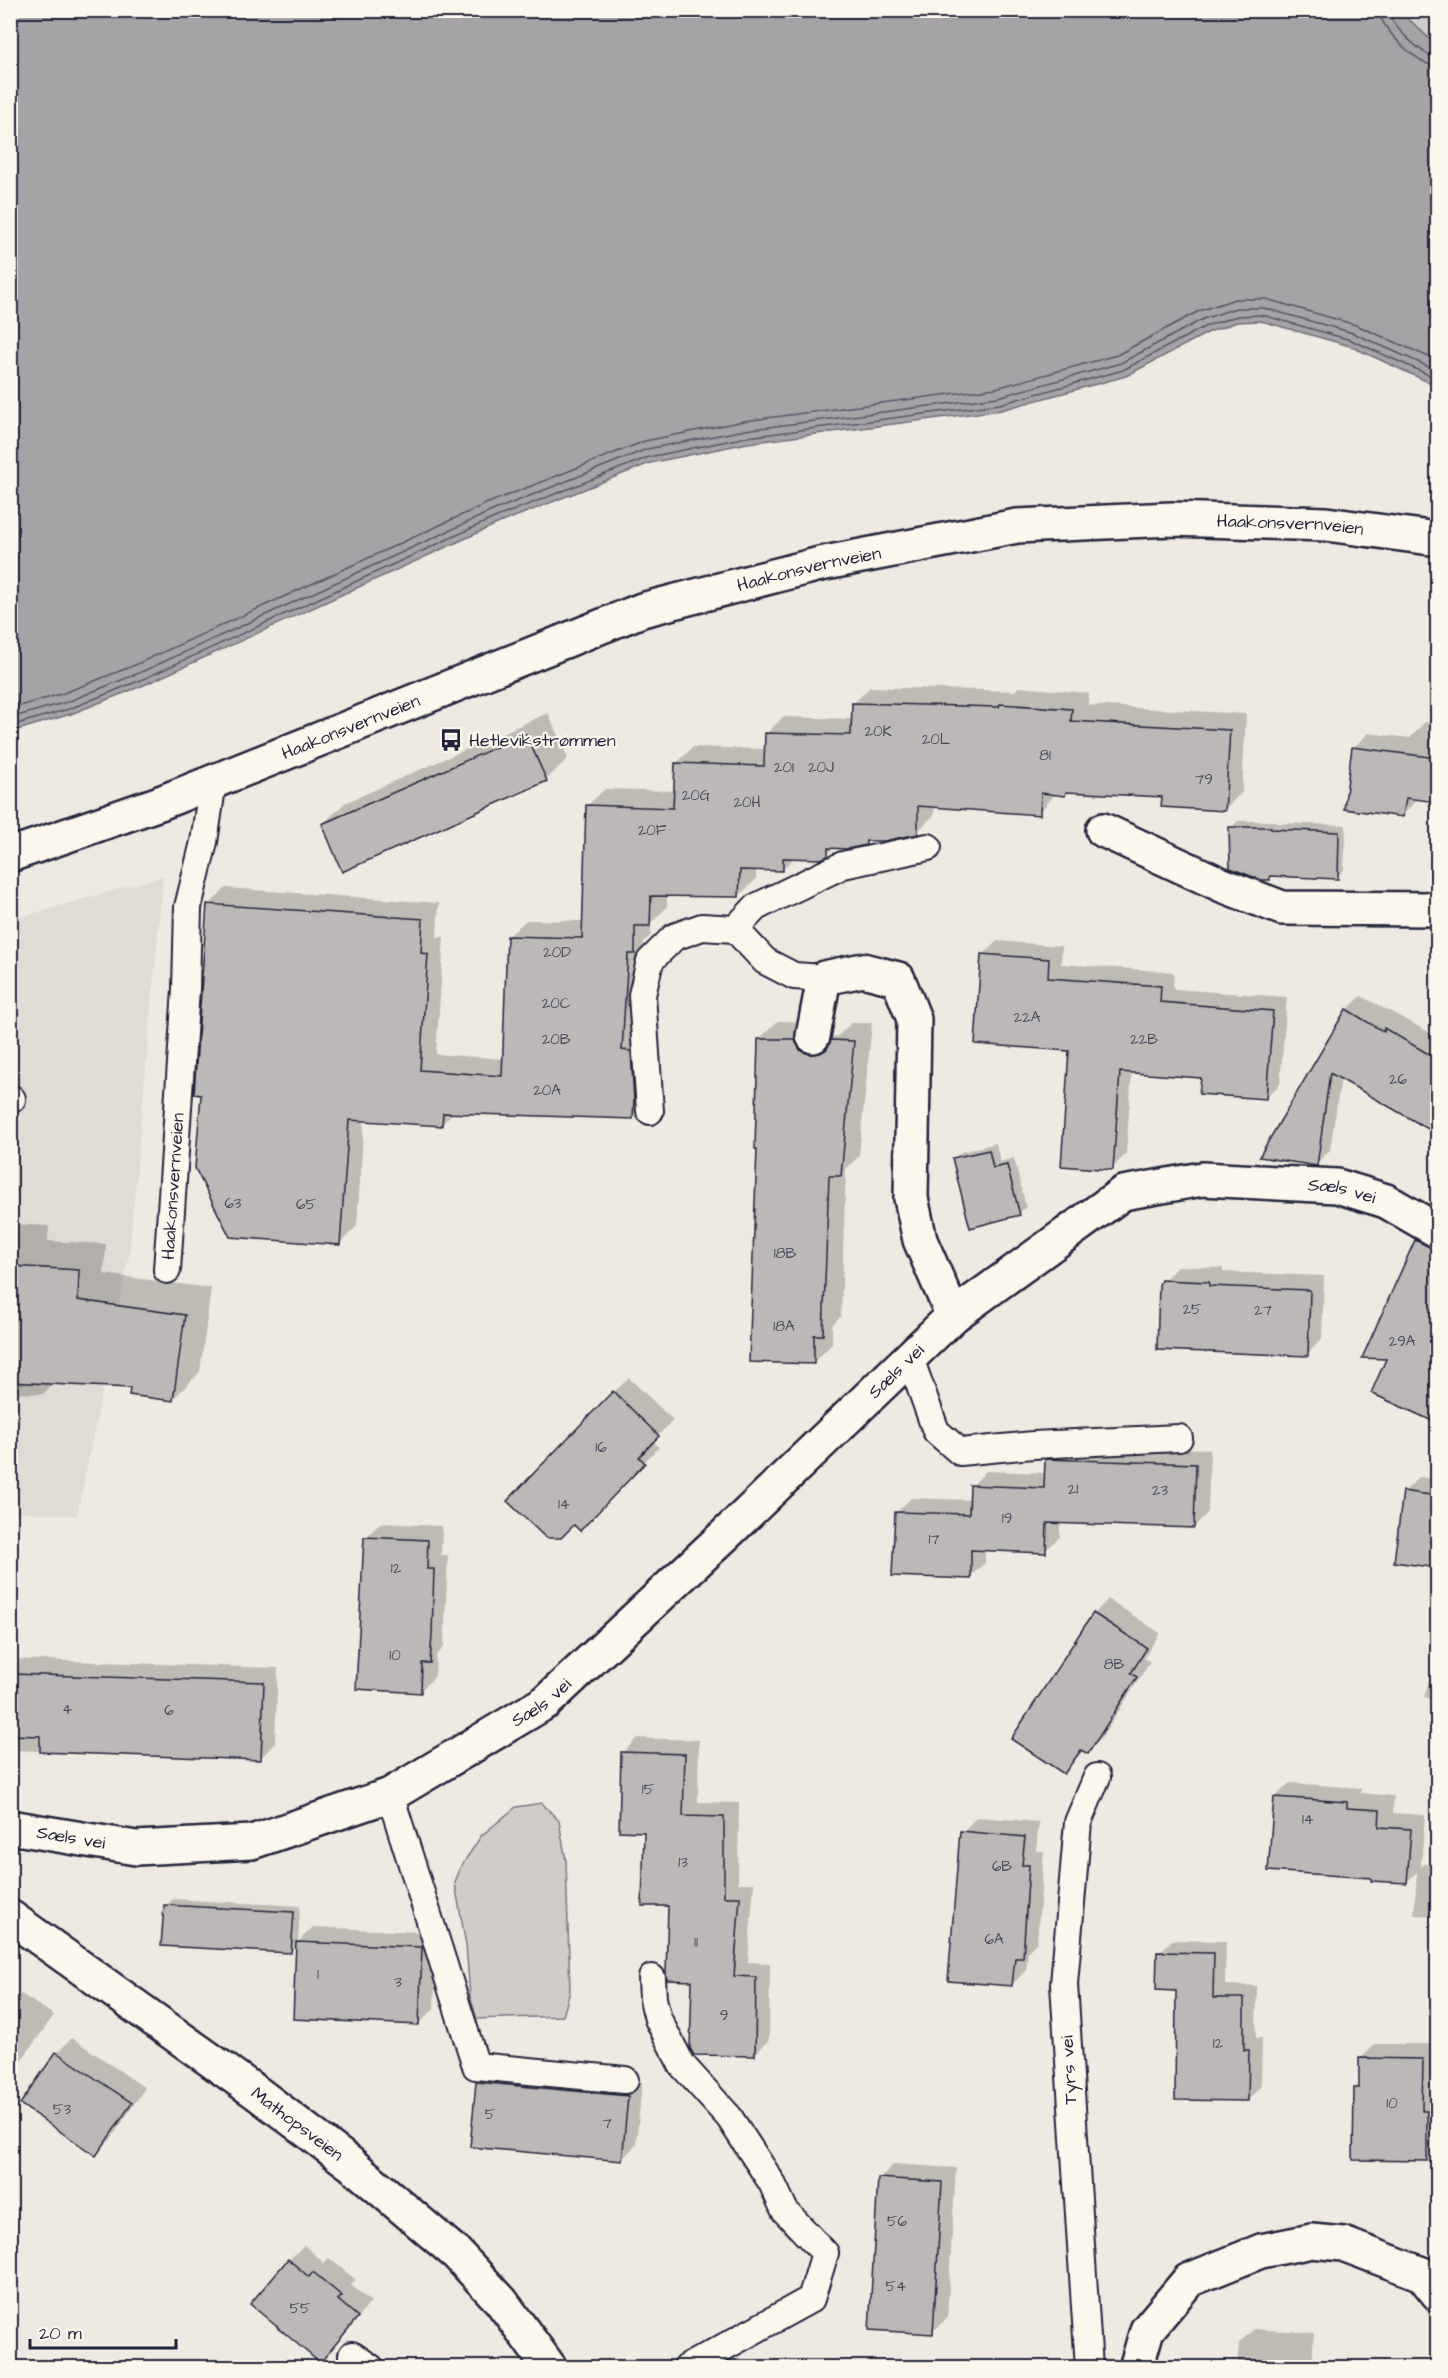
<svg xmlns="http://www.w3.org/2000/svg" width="1448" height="2378" viewBox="0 0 1448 2378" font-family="'Architects Daughter',sans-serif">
	<rect width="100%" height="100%" fill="#eeeae2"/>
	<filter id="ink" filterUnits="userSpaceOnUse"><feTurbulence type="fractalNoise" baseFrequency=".0167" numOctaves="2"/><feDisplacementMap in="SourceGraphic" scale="12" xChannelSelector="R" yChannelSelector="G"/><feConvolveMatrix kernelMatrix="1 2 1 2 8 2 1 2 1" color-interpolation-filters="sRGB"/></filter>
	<g filter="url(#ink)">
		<!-- built -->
		<path fill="#dfdbd5" d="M163 876 129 1256 77 1516 11 1511V920Z"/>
		<!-- green -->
		<g fill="#d0cdc9" stroke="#797882" stroke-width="1.5">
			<path d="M1400 11H1437V46Z"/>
			<path d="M542 1803 559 1821 566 1861 570 1991 563 2016 477 2019 470 1996 466 1945 455 1883 460 1868 481 1836 516 1807Z"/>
		</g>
		<!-- water -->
		<path fill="#a6a3a7" stroke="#716f7c" stroke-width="1.5" d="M1400 11 1437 46V386L1350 346 1261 321 1237 322 1209 332 1126 376 1001 410 748 443 650 463 497 524 144 685 71 714 11 732V11Z"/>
		<!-- shadow -->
		<g fill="#0003">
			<path d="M870 687 1015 691 1018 687 1089 693 1088 705 1246 714 1242 792 1224 810 1163 796 1069 790 1065 794 1056 793 1039 813 935 806 934 815 917 832 869 840 865 843 835 847 827 854 795 857 782 870 756 869V879L739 896 667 895V907L651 923V935L644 942 638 1033 650 1100 632 1117 454 1112 441 1125 364 1119 357 1226 340 1243 202 1093 209 905 226 888 439 903 437 937H444L436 1054 504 1059 508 937 526 920 584 921 587 806 605 789 675 791 676 764 693 747 766 749V734L783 717 853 719V704Z"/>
			<path d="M548 713 568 758 546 780 323 824 345 803Z"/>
			<path d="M1425 722 1438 724V800L1418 798 1402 816 1353 748 1368 733 1410 738Z"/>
			<path d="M1238 821H1277V823L1346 825 1344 870 1337 877 1273 875 1270 878 1231 828Z"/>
			<path d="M997 941 1062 946 1061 964 1174 972 1173 989 1287 997 1280 1084 1266 1098 1202 1076 1132 1071 1126 1154 1112 1168 1071 1049 983 955Z"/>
			<path d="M1361 996 1438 1037V1149L1428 1144 1435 1131 1341 1077 1330 1150 1316 1164 1261 1156 1347 1010Z"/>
			<path d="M778 1021 813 1022 829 1037 838 1036 851 1023H872L859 1156 846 1169 841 1316 832 1325V1344L813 1363 759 1148V1039Z"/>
			<path d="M996 1143 1000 1162 1014 1158 1026 1207 1019 1214 954 1159 961 1152Z"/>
			<path d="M10 1224 49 1226 48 1241 106 1244 104 1274 211 1288 200 1372 173 1399 132 1387 54 1383 43 1394 10 1393Z"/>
			<path d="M1178 1266 1223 1268V1272L1324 1276 1322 1339 1307 1354 1163 1281Z"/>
			<path d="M1407 1278 1438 1291V1421L1373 1392 1389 1357Z"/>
			<path d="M629 1378 673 1420 653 1441 659 1447 594 1514 574 1523 614 1392Z"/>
			<path d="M1061 1445 1210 1449 1208 1512 1194 1527 1060 1522V1537L1045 1551 985 1549V1563L970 1577 897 1512 911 1498 971 1500 972 1486 986 1471 1046 1473V1460Z"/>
			<path d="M1419 1477 1438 1479V1567L1396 1561 1404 1492Z"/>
			<path d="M380 1523 442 1526 441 1555H448L444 1647 436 1656 435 1676 420 1691 365 1538Z"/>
			<path d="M1108 1599 1160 1633 1144 1658 1150 1662 1102 1737 1087 1752 1084 1750 1064 1772 1094 1614Z"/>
			<path d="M10 1659 278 1668 275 1743 261 1758 10 1750Z"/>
			<path d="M1438 1660V1702L1424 1697 1434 1664Z"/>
			<path d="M637 1738 699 1740 698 1802 739 1803 738 1883H754L748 1962 770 1963 769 2040 754 2055 693 1979 623 1753Z"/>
			<path d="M1290 1783 1361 1788V1793L1394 1796 1393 1813 1425 1815 1421 1867 1424 1864 1438 1865V1916L1414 1915 1417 1872 1407 1882 1373 1877 1275 1797Z"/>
			<path d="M977 1817 1039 1822 1036 1851H1044L1037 1942 1028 1951 1026 1970 1012 1985 962 1832Z"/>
			<path d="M173 1899 300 1906 298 1942 313 1927 437 1933 434 2009 419 2023 298 1945 291 1952 166 1906Z"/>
			<path d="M1172 1940 1226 1941 1225 1985 1257 1986 1256 2038H1262L1261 2087 1248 2100 1178 1989 1159 1953Z"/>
			<path d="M21 1994 54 2015 21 2061 10 2054V2006Z"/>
			<path d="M72 2038 145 2088 111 2139 96 2154 57 2053Z"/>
			<path d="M1376 2044H1437L1438 2148 1426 2159 1355 2089 1360 2084 1361 2058Z"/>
			<path d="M493 2068 642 2082 636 2145 621 2160 478 2083Z"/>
			<path d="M894 2164 956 2168 947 2318 932 2332 879 2179Z"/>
			<path d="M304 2245 324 2263 329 2258 356 2280 351 2285 371 2302 334 2346 289 2260Z"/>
			<path d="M1254 2329 1314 2333 1312 2368H1237L1239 2343Z"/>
		</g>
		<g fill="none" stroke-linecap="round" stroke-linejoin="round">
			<!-- shore -->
			<g stroke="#575666" stroke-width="1.5">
				<path d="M1379 10C1380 29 1419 66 1438 67"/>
				<path d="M1388 10C1389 24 1424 57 1438 58"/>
				<path d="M10 709 64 693 135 665 488 503 645 441 744 421 996 388 1117 355 1199 311 1235 299H1266L1356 325 1438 361"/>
				<path d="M10 718 67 702 139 673 492 511 647 449 745 430 998 397 1121 363 1203 319 1236 308H1264L1353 333 1438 371"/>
				<path d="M10 726 69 709 141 680 494 518 649 457 747 437 1000 404 1123 370 1206 326 1237 316 1262 315 1351 340 1438 379"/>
			</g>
		</g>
		<!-- building -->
		<g fill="#bcb8b8" stroke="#22223b" stroke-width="1.5">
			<path d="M852 703 999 707 1000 704 1072 709 1071 721 1230 730 1225 811 1161 807 1162 797 1066 792 1065 796 1041 793 1040 815 918 806V834L884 841H866V845L847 849 828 848V856L821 859 783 858V871L740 870 739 897 651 896 650 926H635V954H628L622 1050 631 1051 634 1100 633 1119 443 1113 442 1126 349 1120 340 1245 230 1237 195 1168 201 1095 194 1094 207 904 423 919 421 953 428 954 420 1070 502 1076 507 936 582 938 586 805 673 808 675 763 764 766 765 733 851 735Z"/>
			<path d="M526 734 547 781 342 872 322 824Z"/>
			<path d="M1352 747 1437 758V802L1406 798 1403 817 1344 809Z"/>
			<path d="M1229 827H1271V829L1339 832 1338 879 1270 876V880H1261L1230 868Z"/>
			<path d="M981 954 1049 959 1048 978 1161 986 1160 1002 1273 1011 1266 1099 1199 1094 1201 1078 1120 1072 1113 1170 1061 1166 1069 1051 975 1044Z"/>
			<path d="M1346 1009 1384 1032V1028L1437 1059V1134L1330 1073 1317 1166 1259 1157Z"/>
			<path d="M758 1039H795L800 1050 810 1054 820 1053 827 1049 831 1040 854 1041 841 1176H829L823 1335H814V1364L749 1362 757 1149H755Z"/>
			<path d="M989 1150 993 1168 1007 1165 1020 1215 970 1228 952 1158Z"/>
			<path d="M1415 1240 1437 1250V1423L1371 1393 1386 1359 1362 1358Z"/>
			<path d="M10 1266 79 1270 78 1300 185 1315 173 1401 129 1395 130 1388 10 1382Z"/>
			<path d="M1161 1280 1209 1282V1286L1310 1290 1308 1356 1157 1350 1159 1285Z"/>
			<path d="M613 1391 659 1436 639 1457 645 1463 580 1531 574 1525 561 1538H546L507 1501Z"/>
			<path d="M1045 1459 1196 1464 1194 1528 1047 1523 1046 1553 971 1550V1579L892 1576 895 1512 969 1514 970 1485 1044 1488Z"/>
			<path d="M1403 1491 1437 1496V1568L1394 1562Z"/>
			<path d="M364 1537 428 1540 427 1569H434L432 1635 430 1663H422L421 1693 356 1689Z"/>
			<path d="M1093 1613 1147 1648 1131 1673 1137 1677 1088 1754 1081 1750 1064 1774 1011 1739Z"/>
			<path d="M10 1674 264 1682 261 1760 40 1752V1736L10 1735Z"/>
			<path d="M621 1752 685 1754 683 1816 724 1817V1897H740L734 1976 756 1977 755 2056 694 2055 690 2048 692 1981 667 1980 666 1974 668 1906H642L644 1832 619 1831Z"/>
			<path d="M1274 1797 1347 1802V1808L1380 1810 1379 1827 1411 1829 1407 1883 1371 1881V1878L1268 1871Z"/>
			<path d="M960 1831 1025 1837 1022 1865H1029L1023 1958H1015L1012 1986 948 1981Z"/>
			<path d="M164 1905 294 1912 291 1953 161 1946Z"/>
			<path d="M296 1942 422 1947 419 2025 293 2019Z"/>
			<path d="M1157 1952 1214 1953 1213 1998H1244V2050H1249L1248 2101 1175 2100 1176 1991 1156 1990Z"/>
			<path d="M56 2052 132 2103 96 2156 20 2104Z"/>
			<path d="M1359 2058 1423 2059 1422 2111H1427V2161L1353 2160 1354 2088H1359Z"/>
			<path d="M476 2082 628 2096 622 2161 470 2147Z"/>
			<path d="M878 2178 942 2182 933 2334 869 2330Z"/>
			<path d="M288 2259 309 2277 313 2272 342 2296 338 2300 358 2317 320 2363 250 2304Z"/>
		</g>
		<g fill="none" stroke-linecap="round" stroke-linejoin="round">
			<!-- lane casing -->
			<g stroke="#22223b" stroke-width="30">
				<g id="lane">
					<path d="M735 929 756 907 843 865 928 847"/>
					<path d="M10 1099H12"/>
					<path d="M650 1111 642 995 650 961 674 937 702 927 735 929 765 961 794 976 824 978"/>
					<path id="s1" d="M167 1270 186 989 188 907 204 842 213 781"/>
					<path d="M910 1358 936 1431 960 1452 1033 1445 1179 1438"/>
					<path d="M390 1795 476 2066 625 2080"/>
					<path d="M652 1978 653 1999 658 2019 682 2065 729 2117 772 2183 785 2211 825 2253 811 2299 686 2368"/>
					<path d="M352 2355 371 2368"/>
					<path d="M1089 2368 1064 1984 1078 1822 1097 1777"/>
				</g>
			</g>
			<!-- street casing -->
			<g stroke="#22223b" stroke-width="38">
				<g id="street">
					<path d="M1103 830 1222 885 1282 908 1438 909"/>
					<path d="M813 1036 824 978 863 970 898 979 914 1019 911 1198 920 1240 953 1316"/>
					<path id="s2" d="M10 1827 136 1848 252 1842 390 1795 546 1702 725 1535 953 1316 1123 1193 1202 1179 1337 1186 1386 1201 1438 1231"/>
					<path d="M1136 2368 1147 2330 1189 2280 1261 2251 1312 2241 1343 2244 1422 2274 1438 2294"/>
				</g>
			</g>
			<!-- secondary casing -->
			<g stroke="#22223b" stroke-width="38">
				<g id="secondary">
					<path id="s3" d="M10 1917 257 2093 351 2164 457 2254 501 2301 550 2368"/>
				</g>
			</g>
			<!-- primary casing -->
			<g stroke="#22223b" stroke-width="38">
				<g id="primary">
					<path id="s4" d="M10 855 160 803 642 610 820 564 1017 526 1172 519 1326 524 1438 539"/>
				</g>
			</g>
			<!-- lane -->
			<use href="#lane" stroke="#fbf7ec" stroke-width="26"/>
			<!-- street -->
			<use href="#street" stroke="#fbf7ec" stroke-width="33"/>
			<!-- secondary -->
			<use href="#secondary" stroke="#fbf7ec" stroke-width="33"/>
			<!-- primary -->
			<use href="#primary" stroke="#fbf7ec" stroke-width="33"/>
		</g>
	</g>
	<!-- icons -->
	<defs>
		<g id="bus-bare" transform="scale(1.8)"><path d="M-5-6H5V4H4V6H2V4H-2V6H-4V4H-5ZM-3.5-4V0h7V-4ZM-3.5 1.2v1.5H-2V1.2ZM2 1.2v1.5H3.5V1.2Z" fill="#22223b" stroke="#fbf7ec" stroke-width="2.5" paint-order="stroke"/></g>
	</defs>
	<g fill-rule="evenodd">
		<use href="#bus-bare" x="451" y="740"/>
	</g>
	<g text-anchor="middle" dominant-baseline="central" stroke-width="4.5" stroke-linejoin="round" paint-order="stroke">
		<!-- number labels -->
		<g font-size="15" fill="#48485a">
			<text x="878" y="731">20K</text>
			<text x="936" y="739">20L</text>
			<text x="1045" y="755">81</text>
			<text x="784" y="767">20I</text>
			<text x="821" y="767">20J</text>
			<text x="1204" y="779">79</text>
			<text x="696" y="795">20G</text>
			<text x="747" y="802">20H</text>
			<text x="652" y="830">20F</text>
			<text x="557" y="952">20D</text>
			<text x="556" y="1003">20C</text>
			<text x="1027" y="1017">22A</text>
			<text x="556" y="1039">20B</text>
			<text x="1144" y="1039">22B</text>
			<text x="1398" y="1079">26</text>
			<text x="547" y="1090">20A</text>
			<text x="233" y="1203">63</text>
			<text x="306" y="1204">65</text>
			<text x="785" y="1253">18B</text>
			<text x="1192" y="1309">25</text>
			<text x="1263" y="1310">27</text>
			<text x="784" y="1326">18A</text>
			<text x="1402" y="1341">29A</text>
			<text x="601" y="1447">16</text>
			<text x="1073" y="1489">21</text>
			<text x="1160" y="1490">23</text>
			<text x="564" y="1504">14</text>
			<text x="1007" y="1518">19</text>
			<text x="934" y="1539">17</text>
			<text x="396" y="1568">12</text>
			<text x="395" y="1655">10</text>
			<text x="1114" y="1664">8B</text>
			<text x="67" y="1709">4</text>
			<text x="169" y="1710">6</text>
			<text x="648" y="1789">15</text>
			<text x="1308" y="1819">14</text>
			<text x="683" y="1862">13</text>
			<text x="1002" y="1866">6B</text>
			<text x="994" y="1939">6A</text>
			<text x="696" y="1942">11</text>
			<text x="318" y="1974">1</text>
			<text x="398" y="1982">3</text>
			<text x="724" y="2015">9</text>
			<text x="1218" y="2043">12</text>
			<text x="1392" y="2103">10</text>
			<text x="62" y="2109">53</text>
			<text x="490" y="2114">5</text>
			<text x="607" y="2123">7</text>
			<text x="897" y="2221">56</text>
			<text x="896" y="2286">54</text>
			<text x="300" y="2308">55</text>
		</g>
		<!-- street labels -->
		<g font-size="18" fill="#22223b" stroke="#fbf7ec">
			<text stroke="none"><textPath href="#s4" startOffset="1336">Haakonsvernveien</textPath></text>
			<text stroke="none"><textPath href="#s4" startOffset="850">Haakonsvernveien</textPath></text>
			<text stroke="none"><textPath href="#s4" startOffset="364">Haakonsvernveien</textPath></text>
			<text stroke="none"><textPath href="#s1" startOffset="84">Haakonsvernveien</textPath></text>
			<text stroke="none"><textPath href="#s2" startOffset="1563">Sæls vei</textPath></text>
			<text stroke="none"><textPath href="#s2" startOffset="1053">Sæls vei</textPath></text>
			<text stroke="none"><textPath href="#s2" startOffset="567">Sæls vei</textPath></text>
			<text stroke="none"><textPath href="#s2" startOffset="62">Sæls vei</textPath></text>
			<text transform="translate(1069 2070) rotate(-93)">Tyrs vei</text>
			<text stroke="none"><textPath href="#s3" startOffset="354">Mathopsveien</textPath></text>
		</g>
		<!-- poi labels -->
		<g font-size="18" fill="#22223b" stroke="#fbf7ec" text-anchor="start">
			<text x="469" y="740">Hetlevikstrømmen</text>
		</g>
	</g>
	<!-- margin -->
	<rect width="1448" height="2378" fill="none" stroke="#fbf7ec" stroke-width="36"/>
	<rect x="18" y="18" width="1412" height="2342" fill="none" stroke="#22223b" stroke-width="2" filter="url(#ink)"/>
	<!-- scale -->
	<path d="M30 2339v9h146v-9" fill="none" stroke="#22223b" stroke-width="3"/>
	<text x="39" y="2339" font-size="18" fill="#22223b" stroke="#fbf7ec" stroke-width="4.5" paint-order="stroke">20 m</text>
</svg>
